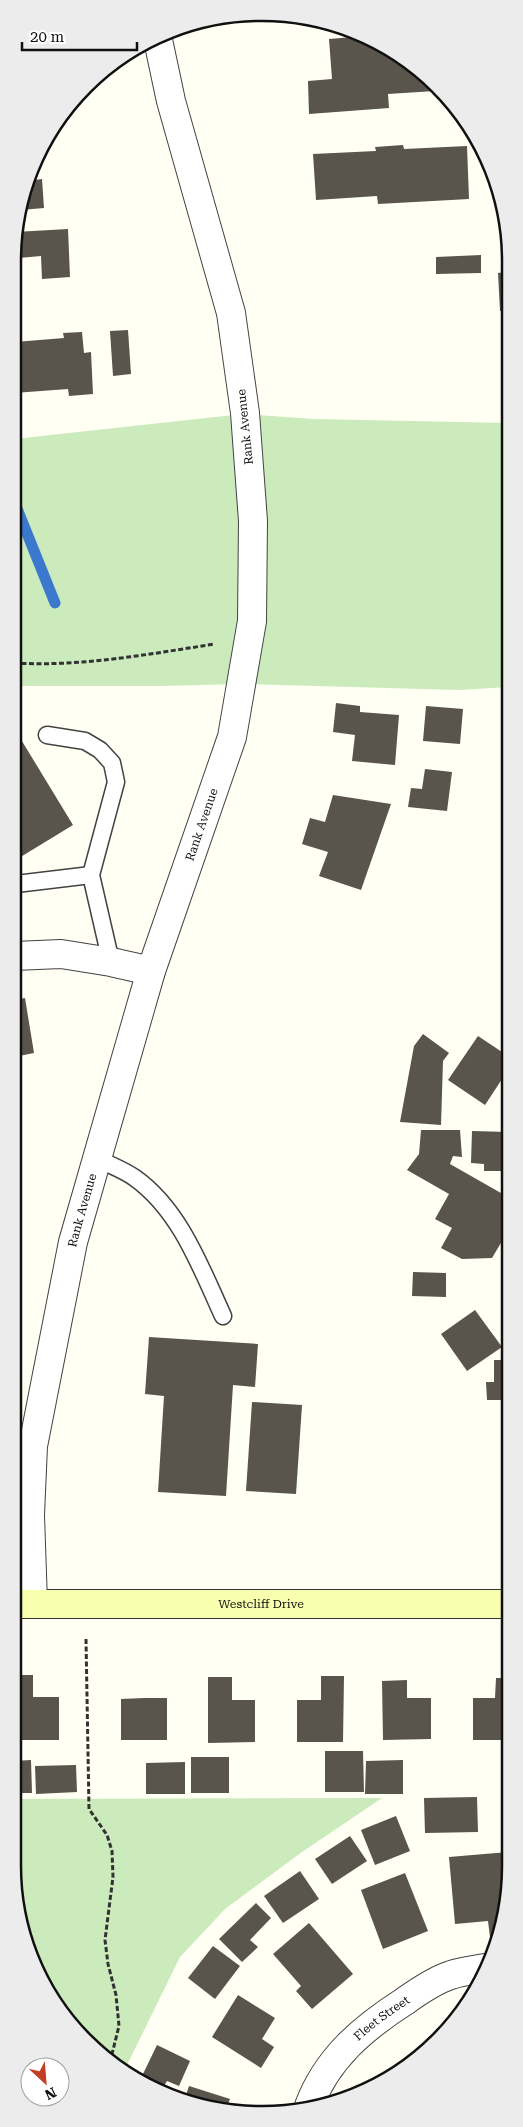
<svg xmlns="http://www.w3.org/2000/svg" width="523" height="2127" viewBox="0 0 523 2127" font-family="'Roboto Serif',serif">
	<rect width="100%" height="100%" fill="#fffff4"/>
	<!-- green -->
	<g fill="#cbebbc">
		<path d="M243 414 314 419 508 423V687L459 690 241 684 160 686H14V439Z"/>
		<path d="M382 1798 302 1852 225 1909 180 1957 125 2069 74 2030 31 1961 13 1865V1799Z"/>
	</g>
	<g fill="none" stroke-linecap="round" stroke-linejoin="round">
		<!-- stream -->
		<path stroke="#3d78cf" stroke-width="11" d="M14 501 55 603"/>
	</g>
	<!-- building -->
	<g fill="#59544c">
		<path d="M365 36 372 38 435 84V91L388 94 389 108 309 114 308 81 332 79 329 39Z"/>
		<path d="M403 145 404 149 467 146 469 199 378 204 377 196 316 200 313 154 376 151 375 147Z"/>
		<path d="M34 172 35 180 42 179 44 208 21 210Z"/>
		<path d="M68 229 70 277 42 279 41 256 19 258 21 280H15V232Z"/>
		<path d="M508 250V311H500L498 273 505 272 504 251Z"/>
		<path d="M481 255V273L436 274V257Z"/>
		<path d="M128 330 131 374 113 376 110 331Z"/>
		<path d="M82 332 84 353 91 352 93 394 69 396 68 389 14 393 15 342 64 338 63 333Z"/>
		<path d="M336 703 360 706V712L399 715 395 765 352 761 355 735 333 732Z"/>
		<path d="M426 706 463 709 460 744 423 741Z"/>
		<path d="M14 728 73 825 14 861Z"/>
		<path d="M425 769 452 772 447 811 408 807 411 788 422 789Z"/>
		<path d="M333 795 391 804 361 890 319 876 328 852 302 844 310 818 325 822Z"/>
		<path d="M25 998 34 1053 14 1057V1000Z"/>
		<path d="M423 1034 449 1053 443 1061 441 1125 400 1122 414 1046Z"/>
		<path d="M478 1036 508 1056V1070L485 1105 448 1080Z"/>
		<path d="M421 1130H460L462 1157 453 1156 450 1164 508 1197V1231L492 1258 462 1259 441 1248 452 1228 435 1219 449 1194 407 1170 419 1154Z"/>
		<path d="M472 1131 508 1132V1171H484V1164L471 1163Z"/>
		<path d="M413 1272 446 1273V1297L412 1296Z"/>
		<path d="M475 1310 502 1347 467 1371 441 1334Z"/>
		<path d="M149 1337 258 1344 255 1387 233 1385 226 1496 158 1492 164 1396 145 1394Z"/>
		<path d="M494 1360H508V1400H487L486 1382H494Z"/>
		<path d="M252 1402 302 1405 296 1494 246 1491Z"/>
		<path d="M13 1675H33V1697H59V1740H13Z"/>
		<path d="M321 1676H344L343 1742H297V1700H321Z"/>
		<path d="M208 1677H232V1700H255V1742L208 1743Z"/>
		<path d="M496 1678H508V1740H473V1698H495Z"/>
		<path d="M407 1680V1698H431V1739L383 1740 382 1681Z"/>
		<path d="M144 1698H167V1740H121V1699Z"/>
		<path d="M325 1751H363L364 1792H325Z"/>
		<rect x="191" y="1757" width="38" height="36"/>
		<path d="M31 1760 32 1793H13V1761Z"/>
		<path d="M403 1760V1794H365L366 1761Z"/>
		<path d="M185 1762V1794H146V1763Z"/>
		<path d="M76 1765 77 1792 36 1794 35 1766Z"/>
		<path d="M477 1797 478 1832 425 1833 424 1798Z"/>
		<path d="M396 1816 410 1851 375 1865 361 1830Z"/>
		<path d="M350 1836 367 1861 332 1884 315 1859Z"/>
		<path d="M508 1852V1898L495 1937H490L488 1921 455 1924 449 1857Z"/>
		<path d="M300 1871 319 1899 283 1923 264 1896Z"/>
		<path d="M405 1873 428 1931 383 1949 361 1890Z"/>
		<path d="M256 1903 271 1918 250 1940 258 1947 242 1962 219 1939Z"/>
		<path d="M309 1923 353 1974 312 2009 296 1991 301 1986 273 1954Z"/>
		<path d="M213 1946 240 1966 215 1999 188 1978Z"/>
		<path d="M238 1995 275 2018 262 2039 274 2047 261 2068 212 2037Z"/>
		<path d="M157 2045 190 2061 179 2086 167 2081 164 2086 142 2076Z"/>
		<path d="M189 2086 230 2099 226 2109 185 2098Z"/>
	</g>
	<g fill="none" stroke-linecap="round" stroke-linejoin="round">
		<!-- lane casing -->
		<g stroke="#434343" stroke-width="19">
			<g id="lane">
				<path d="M47 735 85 741 100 750 112 763 116 782 91 875 111 962"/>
				<path d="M16 884 91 875"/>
				<path d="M98 1159C110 1165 124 1170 135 1178 180 1210 201 1268 223 1316"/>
			</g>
		</g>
		<!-- street casing -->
		<g stroke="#434343" stroke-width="30">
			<g id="street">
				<path d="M14 956 61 954 111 962 151 971"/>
				<path id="s1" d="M33 1603 30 1515 33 1446 73 1242 151 971 232 737 252 621 253 521 245 413 231 313 171 101 158 40"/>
				<path id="s2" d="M309 2106C327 2058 363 2028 405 2001 419 1991 435 1980 451 1975 462 1971 474 1970 485 1968"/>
			</g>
		</g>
		<!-- secondary casing -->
		<g stroke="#323232" stroke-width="30">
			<g id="secondary">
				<path id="s3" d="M13 1604H508"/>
			</g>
		</g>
		<!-- path -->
		<g stroke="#323232" stroke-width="3" stroke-dasharray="5 2.5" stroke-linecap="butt">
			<path d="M14 663C81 667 149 654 215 644"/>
			<path d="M86 1639 89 1809 107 1835 112 1851 113 1877 105 1940 108 1964 116 1995 119 2026 111 2058"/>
		</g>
		<!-- lane -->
		<use href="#lane" stroke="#fff" stroke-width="16"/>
		<!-- street -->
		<use href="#street" stroke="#fff" stroke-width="28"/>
		<!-- secondary -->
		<use href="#secondary" stroke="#f8ffaf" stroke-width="28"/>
	</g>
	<g text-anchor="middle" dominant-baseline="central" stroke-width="5" stroke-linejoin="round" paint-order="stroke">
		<!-- street labels -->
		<g font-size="12" fill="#101010" stroke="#fff">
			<text transform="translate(245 427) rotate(-96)">Rank Avenue</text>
			<text stroke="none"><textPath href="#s1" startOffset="802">Rank Avenue</textPath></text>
			<text stroke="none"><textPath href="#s1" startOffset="398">Rank Avenue</textPath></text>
			<text stroke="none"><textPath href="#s3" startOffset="248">Westcliff Drive</textPath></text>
			<text stroke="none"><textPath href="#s2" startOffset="116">Fleet Street</textPath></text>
		</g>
	</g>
	<!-- crop -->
	<path d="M0 0H523V2127H0ZM261 21H262A240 240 0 0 1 502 261V1866A240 240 0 0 1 262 2106H261A240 240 0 0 1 21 1866V261A240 240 0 0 1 261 21Z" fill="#ececec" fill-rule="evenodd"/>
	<path fill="none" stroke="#101010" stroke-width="2.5" d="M261 21H262A240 240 0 0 1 502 261V1866A240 240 0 0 1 262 2106H261A240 240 0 0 1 21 1866V261A240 240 0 0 1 261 21Z"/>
	<!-- north arrow -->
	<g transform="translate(45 2082) rotate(154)"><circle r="24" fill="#ffffff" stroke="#9f9f9f"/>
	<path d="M0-4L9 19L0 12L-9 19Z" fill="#c33d25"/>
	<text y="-8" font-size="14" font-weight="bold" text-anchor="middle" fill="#101010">N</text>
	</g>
	<!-- scale -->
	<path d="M22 42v8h115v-8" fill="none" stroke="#101010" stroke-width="2.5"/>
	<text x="30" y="42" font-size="15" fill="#101010" stroke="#ffffff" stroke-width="4" paint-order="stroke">20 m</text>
</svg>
